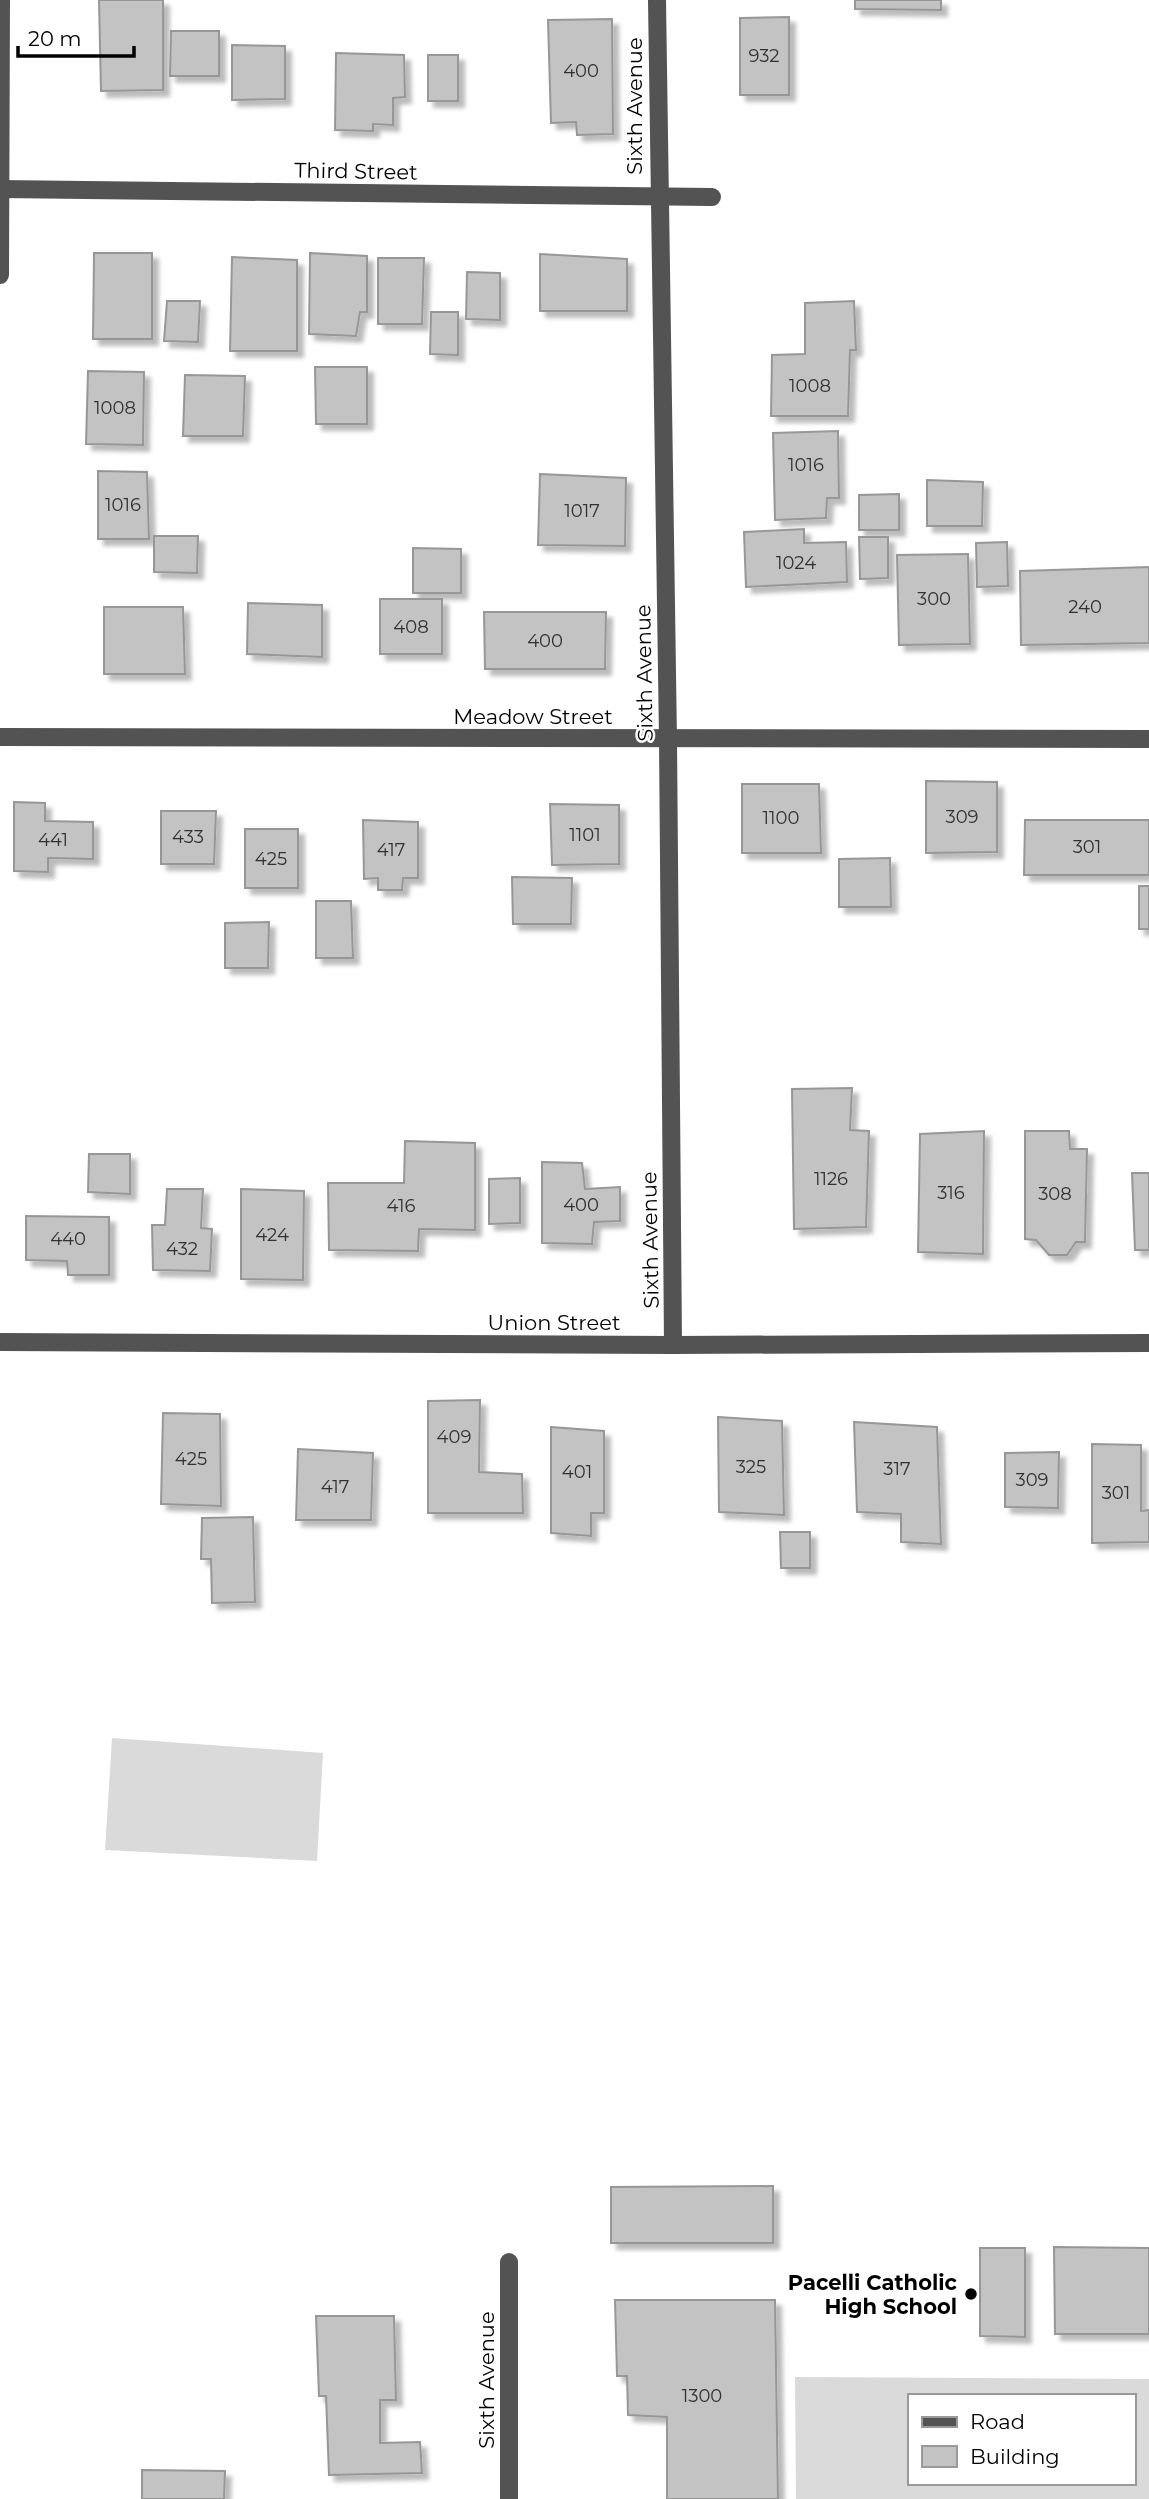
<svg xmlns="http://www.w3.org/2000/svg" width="1149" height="2499" viewBox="0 0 1149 2499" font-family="Montserrat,sans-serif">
	<defs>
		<filter id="shadow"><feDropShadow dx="6" dy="6" stdDeviation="2" flood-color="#0004"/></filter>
	</defs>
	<rect width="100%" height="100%" fill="#fff"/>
	<!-- pitch -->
	<g fill="#dadada" fill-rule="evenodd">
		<path d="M112 1738 323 1753 317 1861 105 1850Z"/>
		<path d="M795 2377 1149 2379V2499H796ZM909 2396H1133V2483H909Z"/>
	</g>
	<!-- building -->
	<g fill="#c3c3c3" stroke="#979797" stroke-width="2" filter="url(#shadow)">
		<path d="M99 0H163V90L101 91Z"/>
		<path d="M855 0H941V10L855 9Z"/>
		<path d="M789 17V95H740V18Z"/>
		<path d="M612 19 613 134 577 135 576 122 551 123 548 20Z"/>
		<path d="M171 31H219V76H170Z"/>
		<path d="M232 45 285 46V99L232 100Z"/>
		<path d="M336 53 404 55 405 97 393 98V125L373 124V131L335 130Z"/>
		<rect x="428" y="55" width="30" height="46"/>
		<path d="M94 253H152V339H93Z"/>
		<path d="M310 253 367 256V312H360L356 336 309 334Z"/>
		<path d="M540 254 627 259V311H540Z"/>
		<path d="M232 257 297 260V351H230Z"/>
		<path d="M378 258H424L422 324H378Z"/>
		<path d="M467 272 500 273V320L466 319Z"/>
		<path d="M167 301H200L198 342 164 341Z"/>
		<path d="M854 301 856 350H850L848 416H771L772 355 805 354V303Z"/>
		<path d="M431 312H458V355L430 354Z"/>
		<path d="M315 367H367V424H316Z"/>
		<path d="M88 371 144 372 143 445 86 444Z"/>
		<path d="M185 375 245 376 243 436H183Z"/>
		<path d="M838 431 839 498H827L826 518 775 520 773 433Z"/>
		<path d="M98 471 147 472 149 539H98Z"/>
		<path d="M540 474 626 478 625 546 538 545Z"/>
		<path d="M927 480 983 482 982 526H927Z"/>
		<path d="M899 494V530H859V495Z"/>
		<path d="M804 529V543L846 542 847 582 746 587 744 532Z"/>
		<path d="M154 536H198L197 573 154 572Z"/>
		<path d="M859 537H888V578L860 579Z"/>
		<path d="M1007 542 1008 586 977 587 976 543Z"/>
		<path d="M413 548 461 549V593H413Z"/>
		<path d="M968 554 970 644 899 645 897 555Z"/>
		<path d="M1149 567V643L1021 645 1020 571Z"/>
		<rect x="380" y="599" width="62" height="55"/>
		<path d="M248 603 322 605V657L247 654Z"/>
		<path d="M104 607H183L185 674H104Z"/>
		<path d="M484 612H606L605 669H485Z"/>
		<path d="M926 781 997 782V852L926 853Z"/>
		<path d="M742 784H819L821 853H742Z"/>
		<path d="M14 802 45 803V821L93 822V859L48 858V872L14 871Z"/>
		<path d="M550 804 619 805V864L552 865Z"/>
		<path d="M161 811H216L214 864H161Z"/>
		<path d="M363 820 418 822V878H403L402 890H378V878L364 879Z"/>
		<path d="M1025 820H1149V875H1024Z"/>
		<rect x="245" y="829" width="53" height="59"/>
		<path d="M890 858 891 907H839V859Z"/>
		<path d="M512 877 572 878 571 924H513Z"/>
		<rect x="1139" y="886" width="10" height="43"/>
		<path d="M316 901H351L353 958H316Z"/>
		<path d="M269 922 268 968H225V923Z"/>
		<path d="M852 1088 850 1130 869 1131 866 1227 794 1229 792 1089Z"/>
		<path d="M984 1131 983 1254 918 1252 920 1134Z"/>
		<path d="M1025 1131H1069L1070 1149H1087L1085 1242H1076L1067 1255H1049L1036 1240 1025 1239Z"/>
		<path d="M405 1141 475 1143V1230L419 1229 418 1251 329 1250 328 1183H404Z"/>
		<path d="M89 1154H130V1194L88 1192Z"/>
		<path d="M542 1162 582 1163 585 1189 620 1187V1221L594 1222 592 1244 542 1243Z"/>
		<path d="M1132 1173H1149V1250H1135Z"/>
		<path d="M520 1178V1223L489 1224V1179Z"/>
		<path d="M167 1189H203L201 1228 212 1229 210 1271 153 1270 152 1225H165Z"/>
		<path d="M241 1189 304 1191 303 1280 241 1279Z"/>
		<path d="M26 1216 109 1217V1275H68L67 1261 26 1260Z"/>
		<path d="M480 1400 479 1472 522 1474 523 1513H428V1401Z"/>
		<path d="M163 1413 220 1414 221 1506 161 1504Z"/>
		<path d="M718 1417 782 1421 784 1515 719 1512Z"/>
		<path d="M854 1422 937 1427 941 1544 901 1542V1514L857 1512Z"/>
		<path d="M551 1427 604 1431V1513H591V1536L551 1533Z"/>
		<path d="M1092 1444 1141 1445V1511L1149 1510V1542L1092 1543Z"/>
		<path d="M298 1449 373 1453 371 1520H296Z"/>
		<path d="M1059 1452 1058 1508 1005 1507V1453Z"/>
		<path d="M253 1517 255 1602 212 1603 211 1559H201L202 1518Z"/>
		<path d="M780 1532H810V1568H781Z"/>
		<path d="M773 2186V2243H611V2187Z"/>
		<path d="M1054 2247 1149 2248V2334H1055Z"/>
		<path d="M980 2248H1025V2337L980 2336Z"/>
		<path d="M615 2300H775L778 2499H667V2417L628 2415 627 2376H617Z"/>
		<path d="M316 2316H394L396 2400H380V2443L420 2442 422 2473 329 2475 326 2396H319Z"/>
		<path d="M142 2470 225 2471 224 2499H142Z"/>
	</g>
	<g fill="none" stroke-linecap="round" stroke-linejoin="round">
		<!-- minor -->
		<g stroke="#535353" stroke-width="18">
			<path d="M657 0 668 739 673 1345"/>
			<path d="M0 189 712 197"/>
			<path d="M0 275 1 0"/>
			<path d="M0 737 1149 739"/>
			<path d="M0 1342 673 1345 1149 1343"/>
			<path d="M509 2262V2499"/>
		</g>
	</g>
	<!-- markers -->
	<circle fill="#000" stroke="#fff" stroke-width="2.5" cx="971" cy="2294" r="7"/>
	<g text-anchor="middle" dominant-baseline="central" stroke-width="5" stroke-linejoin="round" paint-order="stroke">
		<!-- number labels -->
		<g font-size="18" fill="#313131">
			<text x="764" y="56">932</text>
			<text x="581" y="71">400</text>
			<text x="810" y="386">1008</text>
			<text x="115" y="408">1008</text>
			<text x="806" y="465">1016</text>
			<text x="123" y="505">1016</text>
			<text x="582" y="511">1017</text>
			<text x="796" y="563">1024</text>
			<text x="934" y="599">300</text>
			<text x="1085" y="607">240</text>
			<text x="411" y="627">408</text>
			<text x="545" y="641">400</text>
			<text x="962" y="817">309</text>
			<text x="781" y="818">1100</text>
			<text x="585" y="835">1101</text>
			<text x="188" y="837">433</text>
			<text x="53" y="840">441</text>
			<text x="1087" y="847">301</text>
			<text x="391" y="850">417</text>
			<text x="271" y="859">425</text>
			<text x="831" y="1179">1126</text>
			<text x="951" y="1193">316</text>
			<text x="1055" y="1194">308</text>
			<text x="581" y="1205">400</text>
			<text x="401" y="1206">416</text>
			<text x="272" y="1235">424</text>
			<text x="68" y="1239">440</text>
			<text x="182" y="1249">432</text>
			<text x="454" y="1437">409</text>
			<text x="191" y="1459">425</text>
			<text x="751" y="1467">325</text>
			<text x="897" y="1469">317</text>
			<text x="577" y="1472">401</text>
			<text x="1032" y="1480">309</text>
			<text x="335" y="1487">417</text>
			<text x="1116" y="1493">301</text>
			<text x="702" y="2396">1300</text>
		</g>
		<!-- street labels -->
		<g font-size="21" fill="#000" stroke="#fff">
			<text transform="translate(634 106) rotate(-90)">Sixth Avenue</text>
			<text transform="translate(356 171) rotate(1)">Third Street</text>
			<text transform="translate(644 673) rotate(-91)">Sixth Avenue</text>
			<text x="533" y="716">Meadow Street</text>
			<text transform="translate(650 1240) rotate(-91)">Sixth Avenue</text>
			<text x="554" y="1322">Union Street</text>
			<text transform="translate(486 2380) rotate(-90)">Sixth Avenue</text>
		</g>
		<!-- poi labels -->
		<g font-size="21" font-weight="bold" fill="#000" stroke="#fff" text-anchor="end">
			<text x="957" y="2282">Pacelli Catholic<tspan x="957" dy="24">High School</tspan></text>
		</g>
	</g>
	<!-- legend -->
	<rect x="908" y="2394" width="228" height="91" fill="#ffffff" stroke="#999999" stroke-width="2"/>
	<rect x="922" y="2417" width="35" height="10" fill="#535353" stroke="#999999" stroke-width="2"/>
	<text x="970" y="2429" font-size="21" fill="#000000">Road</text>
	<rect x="922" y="2446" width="35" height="21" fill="#c3c3c3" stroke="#999999" stroke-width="2"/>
	<text x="970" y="2464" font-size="21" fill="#000000">Building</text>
	<!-- scale -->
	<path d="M18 46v10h116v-10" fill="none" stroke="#000000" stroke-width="3.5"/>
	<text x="28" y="46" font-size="21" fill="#000000" stroke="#ffffff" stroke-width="5" paint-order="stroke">20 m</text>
</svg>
